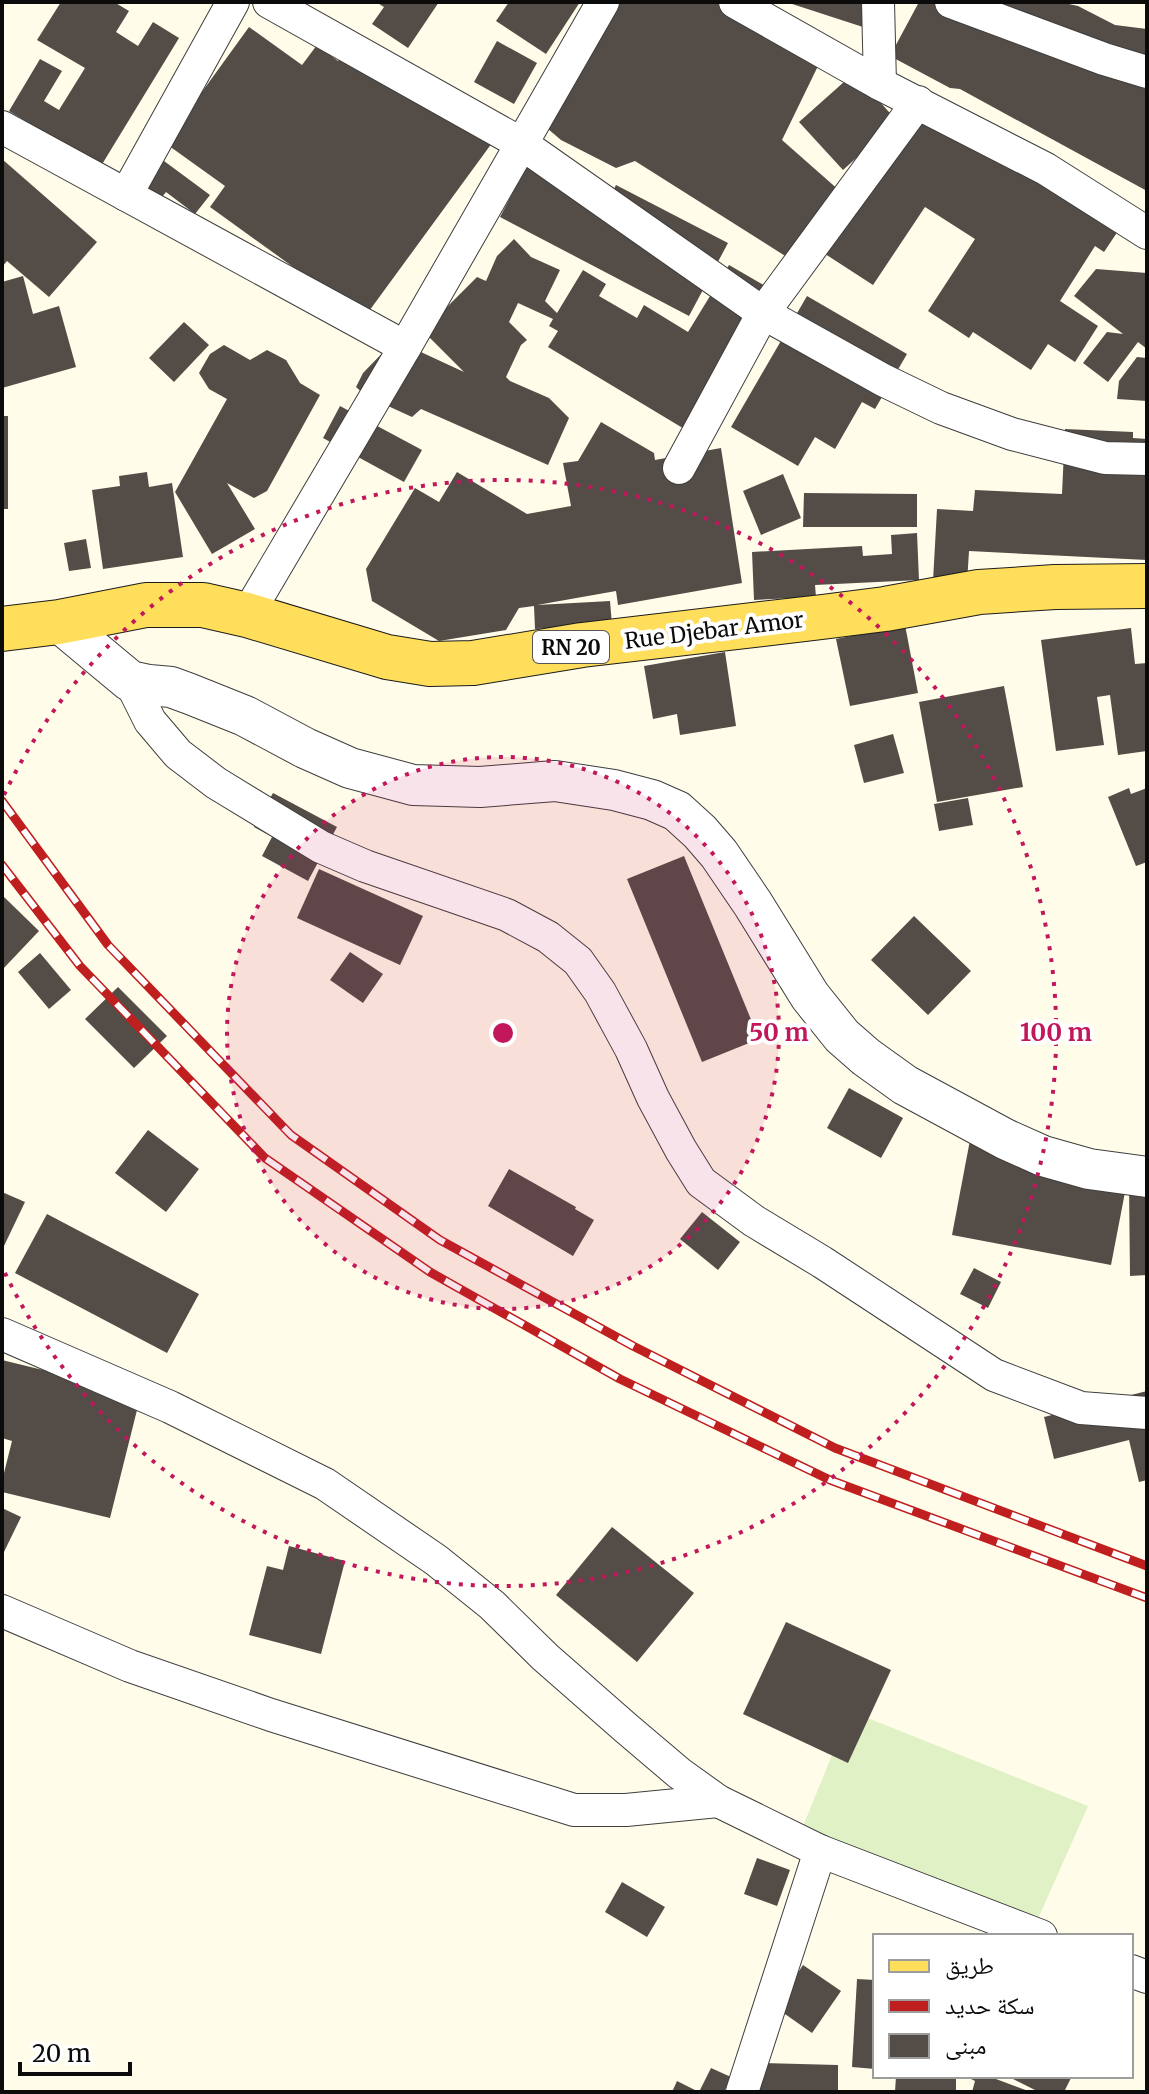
<svg xmlns="http://www.w3.org/2000/svg" width="1149" height="2094" viewBox="0 0 1149 2094" font-family="Merriweather,'Noto Naskh Arabic',serif">
	<rect width="100%" height="100%" fill="#fffcea"/>
	<!-- pitch -->
	<path fill="#e0f1c5" d="M850 1711 1088 1806 1033 1930 799 1836Z"/>
	<!-- building -->
	<g fill="#544d47">
		<path d="M61 2H114L129 11 116 32 138 46 153 22 179 38 101 166 9 111 40 59 62 71 44 101 59 110 85 68 37 40Z"/>
		<path d="M376 2H439L408 48 372 24 384 7Z"/>
		<path d="M509 2H580L546 54 496 21Z"/>
		<path d="M617 2H715L818 66 782 140 841 192 790 259 635 161 616 168 561 140 541 123Z"/>
		<path d="M786 2H875L866 28Z"/>
		<path d="M919 2H1060L1078 6 1115 25 1147 29V191L960 89 950 88 890 56Z"/>
		<path d="M249 27 302 65 317 45 338 61 347 47 492 143 364 318 210 207 225 186 165 143Z"/>
		<path d="M497 41 537 63 514 104 474 82Z"/>
		<path d="M854 73 897 121 843 170 799 122Z"/>
		<path d="M916 101 1118 231 1104 252 1095 246 1060 301 1098 326 1075 362 1048 344 1031 370 973 332 969 338 928 311 975 239 925 207 873 285 819 250Z"/>
		<path d="M531 157 609 199 616 185 728 243 689 316 500 217Z"/>
		<path d="M160 158 210 195 195 214 166 192 159 201 139 186Z"/>
		<path d="M2 159 97 242 49 297 7 261 2 267Z"/>
		<path d="M514 239 531 257 560 270 545 301 557 313 583 270 606 284 599 296 637 318 644 305 688 332 729 265 781 295 696 436 548 347 558 331 549 326 553 319 518 303 509 322 527 340 521 345 506 377 510 381 549 398 569 418 548 465 421 409 412 417 366 396 356 387 363 373 395 340 464 372 423 331 477 277 486 281 497 256Z"/>
		<path d="M1096 269 1147 273V349L1138 342 1108 382 1083 363 1107 332 1123 334 1074 296Z"/>
		<path d="M23 276 33 314 59 306 76 367 2 388V282Z"/>
		<path d="M807 296 907 354 875 409 862 402 835 449 815 437 798 466 731 427Z"/>
		<path d="M184 322 209 345 174 382 149 358Z"/>
		<path d="M224 345 250 360 267 350 286 360 300 383 320 395 267 491 254 498 227 483 255 529 212 554 175 492 227 399 209 389 199 373 210 354Z"/>
		<path d="M1137 357 1147 358V401L1117 399 1119 381Z"/>
		<path d="M340 406 422 450 404 482 323 438Z"/>
		<rect x="2" y="416" width="6" height="93"/>
		<path d="M601 422 654 453 655 460 721 448 742 583 618 605 616 591 537 605 610 601 612 625 535 629 534 606 519 608 506 630 439 641 372 601 366 569 415 488 439 502 457 472 527 514 571 506 563 463 578 461Z"/>
		<path d="M1065 429 1133 432V438L1147 439V560L969 551 967 583 933 581 937 509 973 511 975 490 1062 494Z"/>
		<path d="M147 472 149 487 172 483 183 557 103 569 92 490 120 486 119 476Z"/>
		<path d="M783 474 801 518 761 535 743 491Z"/>
		<path d="M804 493 917 494V527H803Z"/>
		<path d="M917 533 919 580 815 585 816 597 754 600 752 552 862 546 863 556 892 554 891 535Z"/>
		<path d="M86 539 91 568 69 571 64 543Z"/>
		<path d="M905 625 918 693 850 706 836 639Z"/>
		<path d="M1131 628 1135 664 1147 663V751L1118 755 1110 695 1097 697 1104 745 1056 751 1041 640Z"/>
		<path d="M725 652 736 726 680 735 677 714 653 719 644 666Z"/>
		<path d="M1004 686 1023 787 937 802 919 702Z"/>
		<path d="M893 734 904 773 864 783 854 745Z"/>
		<path d="M1129 788 1131 794 1147 788V862L1136 866 1108 797Z"/>
		<path d="M273 793 337 827 308 881 262 856 272 837 254 827Z"/>
		<path d="M968 798 973 825 939 831 934 804Z"/>
		<path d="M684 856 759 1039 702 1062 627 879Z"/>
		<path d="M319 869 423 916 400 965 297 918Z"/>
		<path d="M2 895 39 931 2 970Z"/>
		<path d="M914 916 971 971 928 1015 871 960Z"/>
		<path d="M350 952 383 974 363 1003 330 980Z"/>
		<path d="M40 953 71 990 49 1009 18 972Z"/>
		<path d="M118 987 167 1036 134 1068 85 1019Z"/>
		<path d="M849 1088 903 1118 881 1158 827 1128Z"/>
		<path d="M148 1130 199 1169 166 1212 115 1173Z"/>
		<path d="M970 1140 1126 1187 1111 1265 952 1235Z"/>
		<path d="M509 1169 576 1207 575 1209 594 1220 573 1256 488 1206Z"/>
		<path d="M1129 1183H1147V1275L1130 1276Z"/>
		<path d="M2 1192 25 1202 4 1246H2Z"/>
		<path d="M702 1212 740 1242 718 1270 680 1239Z"/>
		<path d="M47 1214 199 1294 167 1353 15 1273Z"/>
		<path d="M974 1268 1001 1282 988 1308 960 1294Z"/>
		<path d="M2 1360 141 1394 110 1518 2 1492V1481L12 1441 2 1438Z"/>
		<path d="M1147 1391V1480L1139 1482 1129 1440 1054 1459 1044 1417Z"/>
		<path d="M2 1508 21 1517 2 1556Z"/>
		<path d="M612 1527 694 1593 637 1662 556 1595Z"/>
		<path d="M289 1546 345 1561 321 1654 249 1635 267 1566 283 1570Z"/>
		<path d="M786 1622 891 1670 848 1763 743 1714Z"/>
		<path d="M757 1858 790 1870 777 1906 744 1894Z"/>
		<path d="M622 1882 665 1907 647 1937 605 1912Z"/>
		<path d="M803 1965 841 1991 812 2033 775 2007Z"/>
		<path d="M857 1979 875 1980V2069L852 2067Z"/>
		<path d="M757 2063 838 2065V2092H756Z"/>
		<path d="M711 2068 731 2077 724 2092H672L677 2081 699 2092Z"/>
		<path d="M896 2076H956V2092H895Z"/>
		<path d="M965 2076H988L1031 2092H972L975 2081Z"/>
		<path d="M1007 2076H1072L1064 2092H1039Z"/>
	</g>
	<g fill="none" stroke-linecap="round" stroke-linejoin="round">
		<!-- minor casing -->
		<g stroke="#3e3e3e" stroke-width="34">
			<g id="minor">
				<path d="M269 2 522 144 763 313 883 380 941 408 1012 434 1105 458 1147 459"/>
				<path d="M735 2 880 84 1046 169 1147 233"/>
				<path d="M878 2 880 84"/>
				<path d="M951 2 1104 59 1147 72"/>
				<path d="M2 127 405 347"/>
				<path d="M126 195 233 2"/>
				<path d="M679 468 763 313 918 102"/>
				<path d="M247 615 405 347 603 2"/>
				<path d="M130 681 150 721 178 754 216 783 321 847 365 866 507 915 548 937 578 961 600 992 631 1049 653 1098 681 1150 701 1182 754 1221 822 1262 994 1375 1081 1408 1147 1413"/>
				<path d="M2 1334 170 1407 325 1484 436 1560 492 1605 545 1657 626 1728 679 1773 718 1801 820 1851 1041 1936"/>
				<path d="M2 1611 130 1666 271 1715 574 1810H626L718 1801"/>
				<path d="M1131 1971 1147 1977"/>
				<path d="M742 2092 820 1851"/>
			</g>
		</g>
		<!-- tertiary casing -->
		<g stroke="#3e3e3e" stroke-width="42">
			<path id="tertiary" d="M59 622 130 681 149 685 171 687 190 694 245 716 305 748 350 768 413 785 480 787 555 781 614 790 652 800 677 811 700 832 719 854 753 904 810 996 842 1036 866 1057 905 1085 1005 1139 1043 1156 1089 1169 1147 1177"/>
		</g>
		<!-- primary casing -->
		<g stroke="#1c1c1c" stroke-width="46">
			<path id="primary" d="M2 629 59 622 146 605H203L247 615 387 657 430 664 473 663 582 645 822 617 885 609 979 592 1055 587 1147 586"/>
		</g>
		<!-- minor -->
		<use href="#minor" stroke="#fff" stroke-width="32"/>
		<!-- tertiary -->
		<use href="#tertiary" stroke="#fff" stroke-width="40"/>
		<!-- primary -->
		<use href="#primary" stroke="#fede5a" stroke-width="44"/>
		<!-- rail casing -->
		<g stroke="#c01f1f" stroke-width="9">
			<g id="rail">
				<path d="M2 801 108 945 291 1135 440 1240 633 1346 835 1448 1147 1566"/>
				<path d="M2 865 80 966 265 1158 430 1272 620 1379 830 1480 1147 1598"/>
			</g>
		</g>
		<!-- rail -->
		<use href="#rail" stroke="#fff" stroke-width="6" stroke-dasharray="18" stroke-linecap="butt"/>
	</g>
	<!-- distance rings -->
	<circle cx="503" cy="1033" r="276" fill="#c2185b" fill-opacity=".12"/>
	<g fill="none" stroke="#c2185b" stroke-width="4" stroke-dasharray="4 8">
		<circle cx="503" cy="1033" r="276"/>
		<path d="M4 795A553 553 0 1 1 4 1271"/>
	</g>
	<g text-anchor="middle" dominant-baseline="central" stroke-width="8" stroke-linejoin="round" paint-order="stroke">
		<!-- shield labels -->
		<rect fill="#fff" stroke="#545454" stroke-width="2" x="533" y="631" width="76" height="32" rx="6"/>
		<g font-size="20" font-weight="bold" fill="#0b0b0b">
			<text x="571" y="647">RN 20</text>
		</g>
		<!-- street labels -->
		<g font-size="22" fill="#0b0b0b" stroke="#fff">
			<text transform="translate(714 630) rotate(-7)">Rue Djebar Amor</text>
		</g>
	</g>
	<circle cx="503" cy="1033" r="12" fill="#c2185b" stroke="#fff" stroke-width="4"/>
	<g font-size="24" text-anchor="middle" font-weight="bold" fill="#c2185b" stroke="#fff" stroke-width="8" stroke-linejoin="round" paint-order="stroke">
		<text x="779" y="1041">50 m</text>
		<text x="1056" y="1041">100 m</text>
	</g>
	<!-- border -->
	<rect width="1149" height="2094" fill="none" stroke="#0b0b0b" stroke-width="8"/>
	<!-- legend -->
	<rect x="873" y="1934" width="260" height="144" fill="#ffffff" stroke="#9d9d9d" stroke-width="2"/>
	<rect x="889" y="1960" width="40" height="12" fill="#fede5a" stroke="#9d9d9d" stroke-width="2"/>
	<text x="945" y="1974" font-size="24" fill="#0b0b0b">طريق</text>
	<rect x="889" y="2000" width="40" height="12" fill="#c01f1f" stroke="#9d9d9d" stroke-width="2"/>
	<text x="945" y="2014" font-size="24" fill="#0b0b0b">سكة حديد</text>
	<rect x="889" y="2034" width="40" height="24" fill="#544d47" stroke="#9d9d9d" stroke-width="2"/>
	<text x="945" y="2054" font-size="24" fill="#0b0b0b">مبنى</text>
	<!-- scale -->
	<path d="M20 2062v12h110v-12" fill="none" stroke="#0b0b0b" stroke-width="4"/>
	<text x="32" y="2062" font-size="24" fill="#0b0b0b" stroke="#ffffff" stroke-width="6" paint-order="stroke">20 m</text>
</svg>
